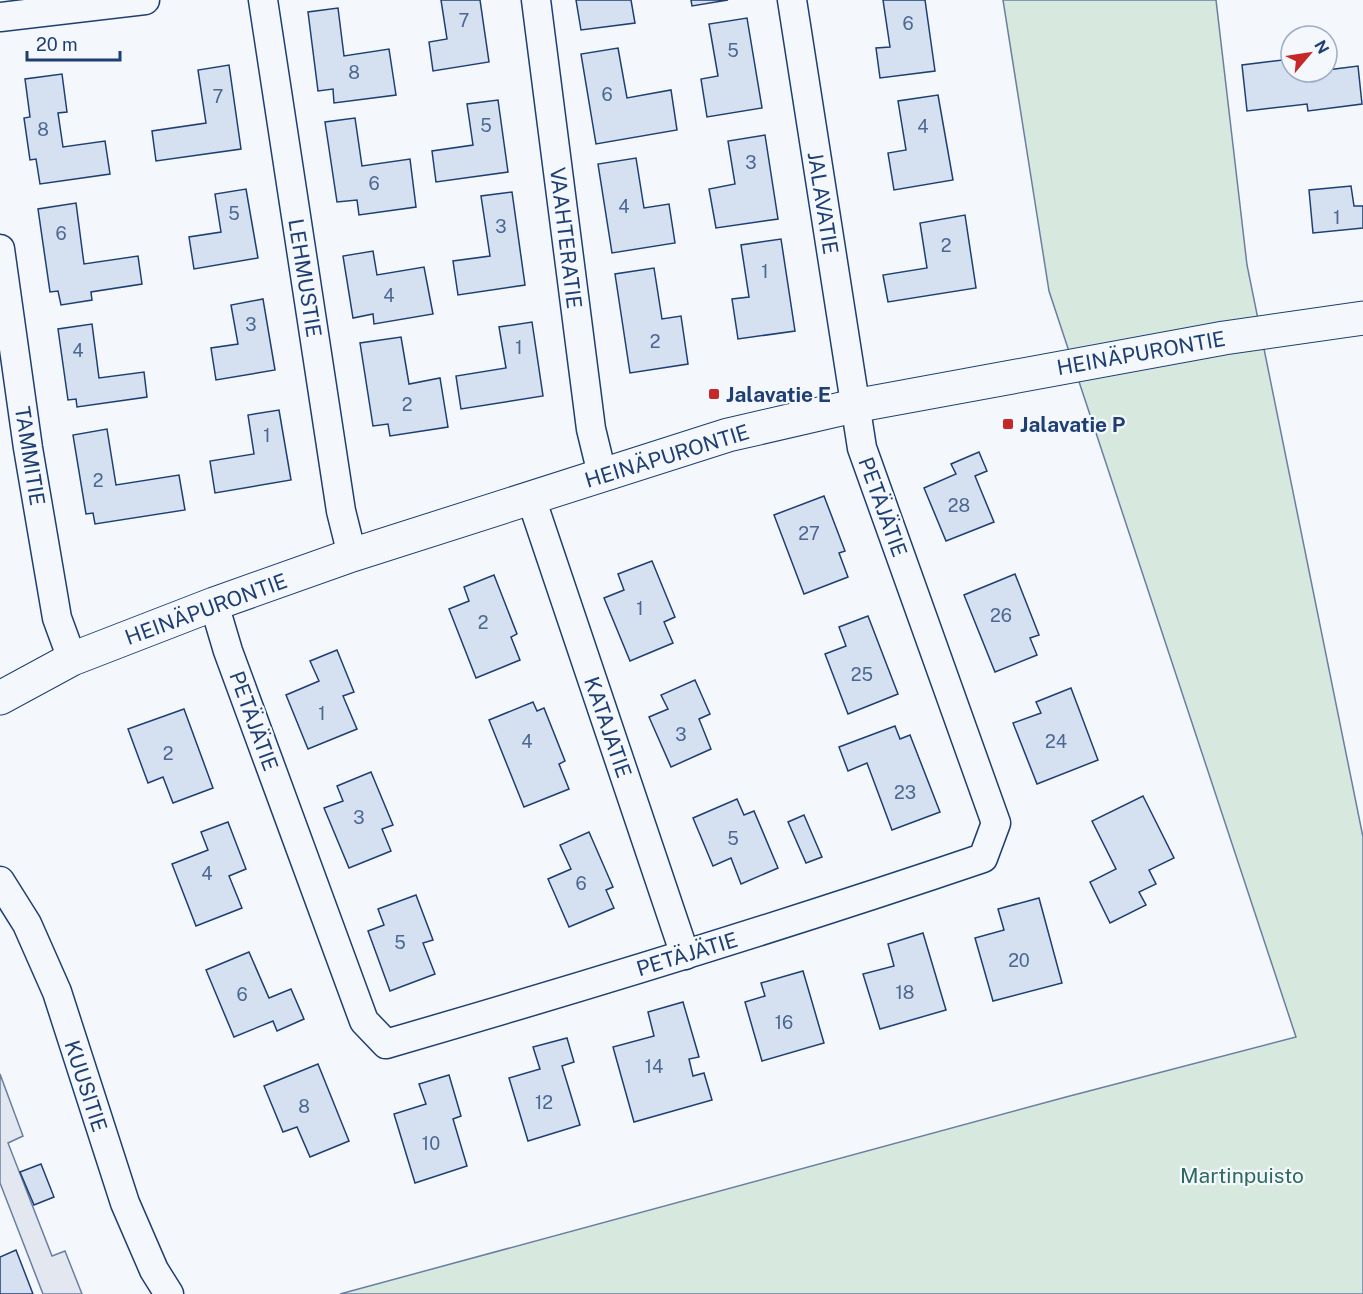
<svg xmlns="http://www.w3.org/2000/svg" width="1363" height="1294" viewBox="0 0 1363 1294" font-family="'Public Sans',sans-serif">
	<rect width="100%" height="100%" fill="#f4f7fb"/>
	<!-- green -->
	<path fill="#d7e8df" stroke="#687fa3" stroke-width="1.5" d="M1003 0H1216L1247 265 1363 837V1294H340L1066 1097 1296 1037 1049 291Z"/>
	<!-- parking -->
	<path fill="#e3e8f0" stroke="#687fa3" stroke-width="1.5" d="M0 1074 23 1136 8 1143 52 1256 65 1251 82 1294H43L0 1183Z"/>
	<!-- building -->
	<g fill="#d5e0f0" stroke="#1d3f73" stroke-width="1.5">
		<path d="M441 0H480L489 62 433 71 429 42 447 39Z"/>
		<path d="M576 0H631L635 23 581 30Z"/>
		<path d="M691 0H728L692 6Z"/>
		<path d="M883 0H925L935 71 880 78 876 48 890 47Z"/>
		<path d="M338 8 344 56 389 49 396 95 334 103 333 89 318 91 308 12Z"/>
		<path d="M747 18 762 108 707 117 701 79 718 76 709 24Z"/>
		<path d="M618 48 627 98 671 90 677 130 596 144 581 54Z"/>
		<path d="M1291 59V72H1327V70L1358 66 1362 104 1308 111 1307 104 1247 111 1242 65Z"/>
		<path d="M229 65 241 149 156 161 152 131 206 123 198 70Z"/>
		<path d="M62 74 67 112 58 113 63 147 105 141 110 174 40 184 36 159 30 160 24 118 30 117 25 79Z"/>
		<path d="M938 95 953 180 894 190 888 153 906 150 898 101Z"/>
		<path d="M498 100 508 172 436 182 432 151 473 145 467 104Z"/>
		<path d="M355 118 362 166 410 159 416 207 359 215 357 200 337 202 325 122Z"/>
		<path d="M765 135 778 219 716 228 709 189 735 184 728 141Z"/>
		<path d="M636 158 644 208 669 204 675 243 612 253 598 164Z"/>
		<path d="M1351 186 1354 206H1363V228L1313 233 1309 190Z"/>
		<path d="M246 189 258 258 194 269 189 237 221 232 215 194Z"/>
		<path d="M512 192 525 285 458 295 453 261 490 256 481 196Z"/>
		<path d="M76 203 84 264 138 256 142 284 91 292 92 300 61 305 58 291 50 292 38 209Z"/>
		<path d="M965 215 976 288 888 302 883 275 927 268 920 223Z"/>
		<path d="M781 239 795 331 738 339 732 299 749 297 741 245Z"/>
		<path d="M373 251 377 275 424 267 433 314 374 324 373 314 353 318 343 256Z"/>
		<path d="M654 268 662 319 681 316 688 364 630 373 615 274Z"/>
		<path d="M263 299 275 370 216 380 211 348 238 344 231 305Z"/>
		<path d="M532 322 543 396 461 409 456 376 506 368 499 327Z"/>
		<path d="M92 324 99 378 144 372 147 397 77 407 76 399 68 400 58 329Z"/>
		<path d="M401 337 409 384 440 378 448 427 390 436 388 424 373 426 360 343Z"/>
		<path d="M279 410 291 480 215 493 210 461 254 454 248 415Z"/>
		<path d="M107 429 116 485 179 475 185 510 95 524 93 513 86 514 73 435Z"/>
		<path d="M979 452 987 471 975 476 994 522 946 541 924 488 956 474 951 464Z"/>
		<path d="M824 496 845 551 839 553 848 577 804 594 774 515Z"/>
		<path d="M652 561 675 617 664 622 673 643 630 661 604 598 624 590 618 574Z"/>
		<path d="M1015 574 1039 635 1030 638 1037 655 995 672 964 595Z"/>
		<path d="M494 575 517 634 511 637 520 660 476 678 449 609 469 601 464 587Z"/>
		<path d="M868 616 898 694 848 714 825 654 846 646 839 627Z"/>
		<path d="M337 650 354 692 343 696 357 729 308 749 286 695 319 681 310 661Z"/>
		<path d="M695 680 710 714 699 719 711 749 671 767 649 717 668 709 661 695Z"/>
		<path d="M1071 688 1098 760 1037 784 1013 723 1041 713 1036 702Z"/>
		<path d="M533 702 537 711 544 708 565 761 559 764 569 789 524 807 489 720Z"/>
		<path d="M184 709 213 788 173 803 163 777 148 783 128 729Z"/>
		<path d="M895 726 900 739 910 735 940 812 892 830 867 763 848 771 839 747Z"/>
		<path d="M371 772 393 825 382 829 391 851 349 868 324 808 343 801 337 786Z"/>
		<path d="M1143 796 1174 858 1149 870 1156 884 1139 892 1146 905 1110 923 1090 882 1116 869 1092 821Z"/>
		<path d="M737 799 744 815 754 811 778 868 741 884 731 858 713 866 693 818Z"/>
		<path d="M804 815 822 857 806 863 788 822Z"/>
		<path d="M228 822 246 869 229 876 242 908 196 926 172 864 208 850 201 832Z"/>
		<path d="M589 832 613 887 606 890 614 908 569 927 548 879 571 869 560 845Z"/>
		<path d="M416 895 433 940 423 943 435 974 390 991 368 931 384 925 378 909Z"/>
		<path d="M1039 898 1062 983 993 1001 975 938 1004 930 998 909Z"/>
		<path d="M923 933 946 1010 880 1029 863 974 894 966 888 944Z"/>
		<path d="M249 952 269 998 291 989 304 1019 277 1031 273 1021 234 1037 206 970Z"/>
		<path d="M803 971 824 1043 762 1061 745 1002 765 996 761 983Z"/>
		<path d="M683 1002 699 1057 689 1059 693 1076 704 1073 712 1100 634 1122 613 1047 654 1036 648 1012Z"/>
		<path d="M567 1038 574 1062 562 1066 580 1125 528 1141 509 1078 540 1069 533 1047Z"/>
		<path d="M318 1064 349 1141 310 1157 297 1127 283 1132 264 1086Z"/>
		<path d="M449 1075 461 1116 453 1119 467 1166 415 1183 394 1114 426 1104 419 1084Z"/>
		<path d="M41 1164 54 1197 34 1205 20 1172Z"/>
		<path d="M16 1250 33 1294H0V1257Z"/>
	</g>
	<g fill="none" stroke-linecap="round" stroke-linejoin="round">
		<!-- minor casing -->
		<g stroke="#1d3f73" stroke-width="31">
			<g id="minor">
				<path d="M263 0 341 511 352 555"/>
				<path d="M536 0 591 429 602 474"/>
				<path d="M0 17 145 0"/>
				<path d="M0 249 28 448 57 618 72 659"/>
				<path d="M531 498 685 955"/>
				<path d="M214 604 228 651 364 1021 386 1044C586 986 786 925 983 858L996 823 862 448 792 0"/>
				<path d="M0 881 27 924 57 992 125 1203 154 1270 169 1294"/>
			</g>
		</g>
		<!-- tertiary casing -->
		<g stroke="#1d3f73" stroke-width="35">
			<path id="tertiary" d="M0 698 72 659 214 604 352 555 728 435 854 406 1224 338 1363 318"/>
		</g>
		<!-- minor -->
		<use href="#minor" stroke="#f4f7fb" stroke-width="28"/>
		<!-- tertiary -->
		<use href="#tertiary" stroke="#f4f7fb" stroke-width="33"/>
	</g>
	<!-- markers -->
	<g fill="#c62828" stroke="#f4f7fb" stroke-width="2">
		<rect x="708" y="388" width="12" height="12" rx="3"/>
		<rect x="1002" y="418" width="12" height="12" rx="3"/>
	</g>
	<g text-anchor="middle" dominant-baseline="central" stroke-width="4.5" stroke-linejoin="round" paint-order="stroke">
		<!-- number labels -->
		<g font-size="18" fill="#4b6792">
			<text x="464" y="20">7</text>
			<text x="908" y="23">6</text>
			<text x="733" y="50">5</text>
			<text x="354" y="72">8</text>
			<text x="607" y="94">6</text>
			<text x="218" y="96">7</text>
			<text x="486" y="125">5</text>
			<text x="923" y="126">4</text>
			<text x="43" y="129">8</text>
			<text x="751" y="162">3</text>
			<text x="374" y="183">6</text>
			<text x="624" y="206">4</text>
			<text x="234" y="213">5</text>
			<text x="1337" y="217">1</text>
			<text x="501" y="226">3</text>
			<text x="61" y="233">6</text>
			<text x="946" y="245">2</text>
			<text x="765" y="271">1</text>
			<text x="389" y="295">4</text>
			<text x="251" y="324">3</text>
			<text x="655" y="341">2</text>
			<text x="519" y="347">1</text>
			<text x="78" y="350">4</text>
			<text x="407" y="404">2</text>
			<text x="267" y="435">1</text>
			<text x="98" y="480">2</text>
			<text x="959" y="505">28</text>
			<text x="809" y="533">27</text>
			<text x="640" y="608">1</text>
			<text x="1001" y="615">26</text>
			<text x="483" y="622">2</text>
			<text x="862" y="674">25</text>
			<text x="322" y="713">1</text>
			<text x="681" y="734">3</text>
			<text x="527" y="741">4</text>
			<text x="1056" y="741">24</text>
			<text x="168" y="753">2</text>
			<text x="905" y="792">23</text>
			<text x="359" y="817">3</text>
			<text x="733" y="838">5</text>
			<text x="207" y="873">4</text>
			<text x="581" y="883">6</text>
			<text x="400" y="942">5</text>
			<text x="1019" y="960">20</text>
			<text x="905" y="992">18</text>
			<text x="242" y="994">6</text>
			<text x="784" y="1022">16</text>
			<text x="654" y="1066">14</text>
			<text x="544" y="1102">12</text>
			<text x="304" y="1106">8</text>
			<text x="431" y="1143">10</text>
		</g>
		<!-- street labels -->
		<g font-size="21" fill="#1d3f73" stroke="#f4f7fb">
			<text transform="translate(823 203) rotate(81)">JALAVATIE</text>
			<text transform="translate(566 238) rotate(83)">VAAHTERATIE</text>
			<text transform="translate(305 278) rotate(81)">LEHMUSTIE</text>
			<text transform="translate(1141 353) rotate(-10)">HEINÄPURONTIE</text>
			<text transform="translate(30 456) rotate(81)">TAMMITIE</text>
			<text transform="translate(667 456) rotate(-17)">HEINÄPURONTIE</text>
			<text transform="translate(883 507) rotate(70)">PETÄJÄTIE</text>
			<text transform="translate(206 609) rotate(-20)">HEINÄPURONTIE</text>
			<text transform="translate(254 721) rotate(70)">PETÄJÄTIE</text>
			<text transform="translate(608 727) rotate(71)">KATAJATIE</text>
			<text transform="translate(687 954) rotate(-17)">PETÄJÄTIE</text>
			<text transform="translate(86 1086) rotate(72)">KUUSITIE</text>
		</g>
		<!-- poi labels -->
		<g font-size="21" font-weight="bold" fill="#1d3f73" stroke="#f4f7fb" text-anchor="start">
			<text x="726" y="394">Jalavatie E</text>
			<text x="1020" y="424">Jalavatie P</text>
		</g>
		<!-- park labels -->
		<g font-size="21" fill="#2c6c60" stroke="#f4f7fb">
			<text x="1242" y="1175">Martinpuisto</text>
		</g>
	</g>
	<!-- north arrow -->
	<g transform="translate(1309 54) rotate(61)"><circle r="28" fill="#f4f7fb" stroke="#9eadc5" stroke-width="1.5"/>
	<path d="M0-4.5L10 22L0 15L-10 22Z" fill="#c62828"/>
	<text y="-9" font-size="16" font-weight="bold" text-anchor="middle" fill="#1d3f73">N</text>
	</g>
	<!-- scale -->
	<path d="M27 51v9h93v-9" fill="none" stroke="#1d3f73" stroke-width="3"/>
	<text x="36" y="51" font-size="18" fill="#1d3f73" stroke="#f4f7fb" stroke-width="4.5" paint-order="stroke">20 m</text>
</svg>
